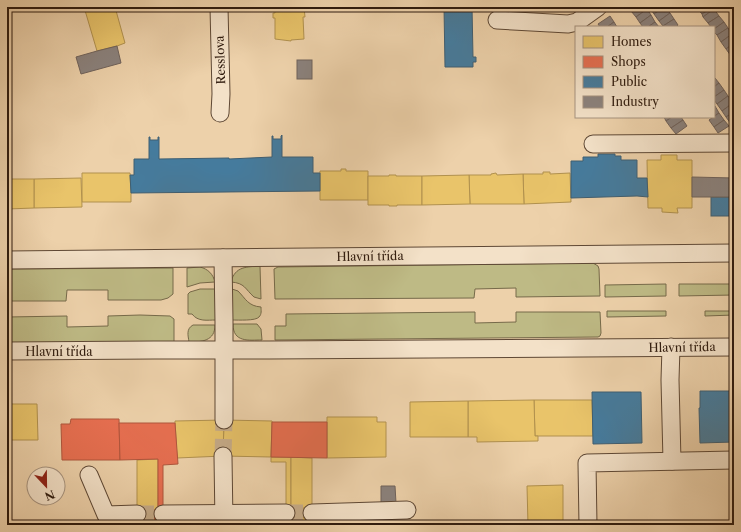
<svg xmlns="http://www.w3.org/2000/svg" width="741" height="532" viewBox="0 0 741 532" font-family="'Libre Caslon Text',serif">
	<rect width="100%" height="100%" fill="#edd1aa"/>
	<filter id="stains"><feTurbulence type="fractalNoise" baseFrequency=".005" numOctaves="4"/><feColorMatrix values="0 0 0 0 .2 0 0 0 0 .09 0 0 0 0 .02 0 0 0 .5 -.17"/></filter>
	<radialGradient id="worn" r=".72"><stop offset=".6" stop-color="#630" stop-opacity="0"/><stop offset="1" stop-color="#630" stop-opacity=".3"/></radialGradient>
	<!-- green -->
	<g fill="#beba85" stroke="#766a4a">
		<path d="M593 263 598 266 599 269 600 296 516 297V288L475 289 474 298 275 299 274 269 278 267Z"/>
		<path d="M260 266 261 299 254 297C245 289 245 283 231 282 235 266 247 267 260 266Z"/>
		<path d="M200 267C208 269 213 274 215 282L200 283 187 287V268Z"/>
		<path d="M173 268V294L168 298 161 300H108V290H67L66 301H7V269Z"/>
		<path d="M666 284V296L605 297V285Z"/>
		<path d="M679 284H734V295L679 296Z"/>
		<path d="M200 289H216V320C207 320 198 322 192 314H188V294L190 292Z"/>
		<path d="M232 289 238 291C246 299 248 306 261 307 261 310 262 314 259 317 256 321 238 320 232 320Z"/>
		<path d="M607 311H666V316L607 317Z"/>
		<path d="M705 311H734V315L705 316Z"/>
		<path d="M475 312V323L516 322V312H600L601 333 600 336 598 337 275 340V326H286V314Z"/>
		<path d="M140 315 170 316 174 319V342L7 343V317L67 316V327L108 326V316Z"/>
		<path d="M233 324H257L261 329 262 340C249 340 233 343 233 324Z"/>
		<path d="M193 325H215C215 341 202 342 189 342 188 335 186 329 193 325Z"/>
	</g>
	<!-- homes -->
	<g fill="#e9c46a" stroke="#b1914e">
		<path d="M84 7H115L125 43 117 46 97 51Z"/>
		<path d="M275 7H304L305 17H303L304 39 291 40V41L275 39V18H273V13H275Z"/>
		<path d="M661 155H677V160H692V208H677L678 213 662 212V208H648L647 160H661Z"/>
		<path d="M341 169H346V171H368V200H320V171H341Z"/>
		<path d="M543 172H550V174L570 173 571 202 524 204 523 174H543Z"/>
		<path d="M82 173H130L131 193V202H82Z"/>
		<path d="M496 173 497 175 523 174 524 204H470L469 175H491V174Z"/>
		<path d="M389 175H396V176H422V205H397V206H389V205H368V176H389Z"/>
		<path d="M469 175 470 204 422 205V176Z"/>
		<path d="M81 178 82 207 34 208V179Z"/>
		<path d="M7 179H34V208L7 209Z"/>
		<path d="M534 400H592L593 436H535Z"/>
		<path d="M534 400 535 436H538V441L477 442V437H468V401Z"/>
		<path d="M468 401V437H410V402Z"/>
		<path d="M7 404H37L38 440H7Z"/>
		<path d="M327 417H377V422H386V457L327 458Z"/>
		<path d="M224 420 272 421 271 457 223 456Z"/>
		<path d="M224 420 223 456 177 458 175 421Z"/>
		<path d="M271 457H291V508H312V518H286V462H271Z"/>
		<path d="M291 457 312 458V508H291Z"/>
		<path d="M158 459V510H137V460Z"/>
		<path d="M563 485V525H528L527 486Z"/>
		<rect x="271" y="518" width="41" height="7"/>
		<path d="M137 519H178L181 521V525H137Z"/>
	</g>
	<!-- shops -->
	<g fill="#e76f51" stroke="#b0563d">
		<path d="M71 419H119L120 460H62L61 424H70Z"/>
		<path d="M272 422H327V458L271 457Z"/>
		<path d="M119 423H175L178 464 163 465V519H137V510H158V459L120 460Z"/>
	</g>
	<!-- public -->
	<g fill="#457b9d" stroke="#3e5e72">
		<path d="M444 7H472L473 57H476V62H473V67H445Z"/>
		<path d="M282 135V157H313V173H320V191L131 193 130 175H134V159H149V137H150V140H158V137H159V159L229 158V159L272 157V136H273V139H281V136Z"/>
		<path d="M598 154H615V156H621V160H637V178H647L648 197 637 196 571 198V161H583V157H598Z"/>
		<rect x="711" y="197" width="23" height="19"/>
		<path d="M700 391H734V442L700 443 699 408H700Z"/>
		<path d="M592 392H641L642 443 593 444Z"/>
	</g>
	<!-- industry -->
	<g fill="#8a817c" stroke="#6f625b">
		<path d="M629 7H637L631 11Z"/>
		<path d="M637 7H645L647 9 636 17 631 11Z"/>
		<path d="M651 7H664L654 14 650 8Z"/>
		<path d="M664 7 670 13 659 21 654 14Z"/>
		<path d="M698 7H713L702 14 697 8Z"/>
		<path d="M713 7 714 9 703 17 702 14Z"/>
		<path d="M647 9 651 15 640 23 636 17Z"/>
		<path d="M714 9 719 16 708 23 703 17Z"/>
		<path d="M670 13 674 19 663 26 659 21Z"/>
		<path d="M651 15 655 22 648 27H643L640 23Z"/>
		<path d="M610 16 614 22 607 27H600L598 24Z"/>
		<path d="M719 16 724 22 714 29V27H711L708 23Z"/>
		<path d="M674 19 678 25 676 27H663V26Z"/>
		<path d="M614 22 617 27H607Z"/>
		<path d="M655 22 659 27H648Z"/>
		<path d="M724 22 728 28 717 35 714 32V29Z"/>
		<path d="M728 28 732 34 721 42 717 35Z"/>
		<path d="M732 34 734 37V43L726 49 721 42Z"/>
		<path d="M734 43V53L731 56 726 49Z"/>
		<path d="M117 46 121 63 81 74 76 57 97 51Z"/>
		<rect x="297" y="60" width="15" height="19"/>
		<path d="M715 78 719 83 714 87V79Z"/>
		<path d="M719 83 724 90 714 97V87Z"/>
		<path d="M724 90 728 96 717 104 714 100V97Z"/>
		<path d="M728 96 733 103 722 111 717 104Z"/>
		<path d="M733 103 734 105V112L726 117 722 111Z"/>
		<path d="M715 106 719 113 714 116V107Z"/>
		<path d="M734 112V122L731 124 726 117Z"/>
		<path d="M719 113 724 120 714 127 709 120Z"/>
		<path d="M664 117H672L666 121Z"/>
		<path d="M672 117H681L683 120 671 128 666 121Z"/>
		<path d="M683 120 687 126 676 134 671 128Z"/>
		<path d="M724 120 729 126 718 133 714 127Z"/>
		<path d="M692 177 734 178V197H692Z"/>
		<path d="M381 486H395L396 503H381Z"/>
	</g>
	<g fill="none" stroke-linecap="round" stroke-linejoin="round">
		<!-- minor-tunnel -->
		<g stroke="#c7ad8b" stroke-width="17" stroke-dasharray="17 8" stroke-linecap="butt">
			<path d="M223 456 224 420"/>
			<path d="M286 513H312"/>
			<path d="M137 514H163"/>
		</g>
		<!-- minor casing -->
		<g stroke="#5e4835" stroke-width="19">
			<g id="minor">
				<path d="M219 7 221 94 220 113"/>
				<path d="M497 20 568 24 577 22 598 7"/>
				<path d="M593 144 734 143"/>
				<path d="M223 258 224 322V420"/>
				<path d="M7 260 734 253"/>
				<path d="M671 347 670 380 672 461"/>
				<path d="M7 351 154 350H269L734 347"/>
				<path d="M223 456 224 524"/>
				<path d="M89 475 106 515 137 514"/>
				<path d="M312 513 407 510"/>
				<path d="M163 514 286 513"/>
				<path d="M588 525 587 463 734 460"/>
			</g>
		</g>
		<!-- minor -->
		<use href="#minor" stroke="#f3e1c8" stroke-width="17"/>
	</g>
	<g text-anchor="middle" dominant-baseline="central" stroke-width="4" stroke-linejoin="round" paint-order="stroke">
		<!-- street labels -->
		<g font-size="12" fill="#2f1b0e" stroke="#f3e1c8">
			<text transform="translate(220 60) rotate(-92)">Resslova</text>
			<text transform="translate(370 256) rotate(-1)">Hlavní třída</text>
			<text transform="translate(682 347) rotate(-1)">Hlavní třída</text>
			<text x="59" y="351">Hlavní třída</text>
		</g>
	</g>
	<!-- margin -->
	<rect width="741" height="532" fill="none" stroke="#edd1aa" stroke-width="24"/>
	<rect x="8" y="8" width="725" height="516" fill="none" stroke="#2f1b0e" stroke-width="2"/>
	<rect x="12" y="12" width="717" height="508" fill="none" stroke="#2f1b0e"/>
	<!-- legend -->
	<rect x="575" y="26" width="140" height="92" fill="#f3e1c8" stroke="#a5927e"/>
	<rect x="583" y="36" width="20" height="12" fill="#e9c46a" stroke="#a5927e"/>
	<text x="611" y="46" font-size="12" fill="#2f1b0e">Homes</text>
	<rect x="583" y="56" width="20" height="12" fill="#e76f51" stroke="#a5927e"/>
	<text x="611" y="66" font-size="12" fill="#2f1b0e">Shops</text>
	<rect x="583" y="76" width="20" height="12" fill="#457b9d" stroke="#a5927e"/>
	<text x="611" y="86" font-size="12" fill="#2f1b0e">Public</text>
	<rect x="583" y="96" width="20" height="12" fill="#8a817c" stroke="#a5927e"/>
	<text x="611" y="106" font-size="12" fill="#2f1b0e">Industry</text>
	<!-- north arrow -->
	<g transform="translate(46 486) rotate(158)"><circle r="19" fill="#f3e1c8" stroke="#a5927e"/>
	<path d="M0-3L7 15L0 10L-7 15Z" fill="#8f2418"/>
	<text y="-6" font-size="11" font-weight="bold" text-anchor="middle" fill="#2f1b0e">N</text>
	</g>
	<rect width="100%" height="100%" filter="url(#stains)"/>
	<rect width="100%" height="100%" fill="url(#worn)"/>
</svg>
